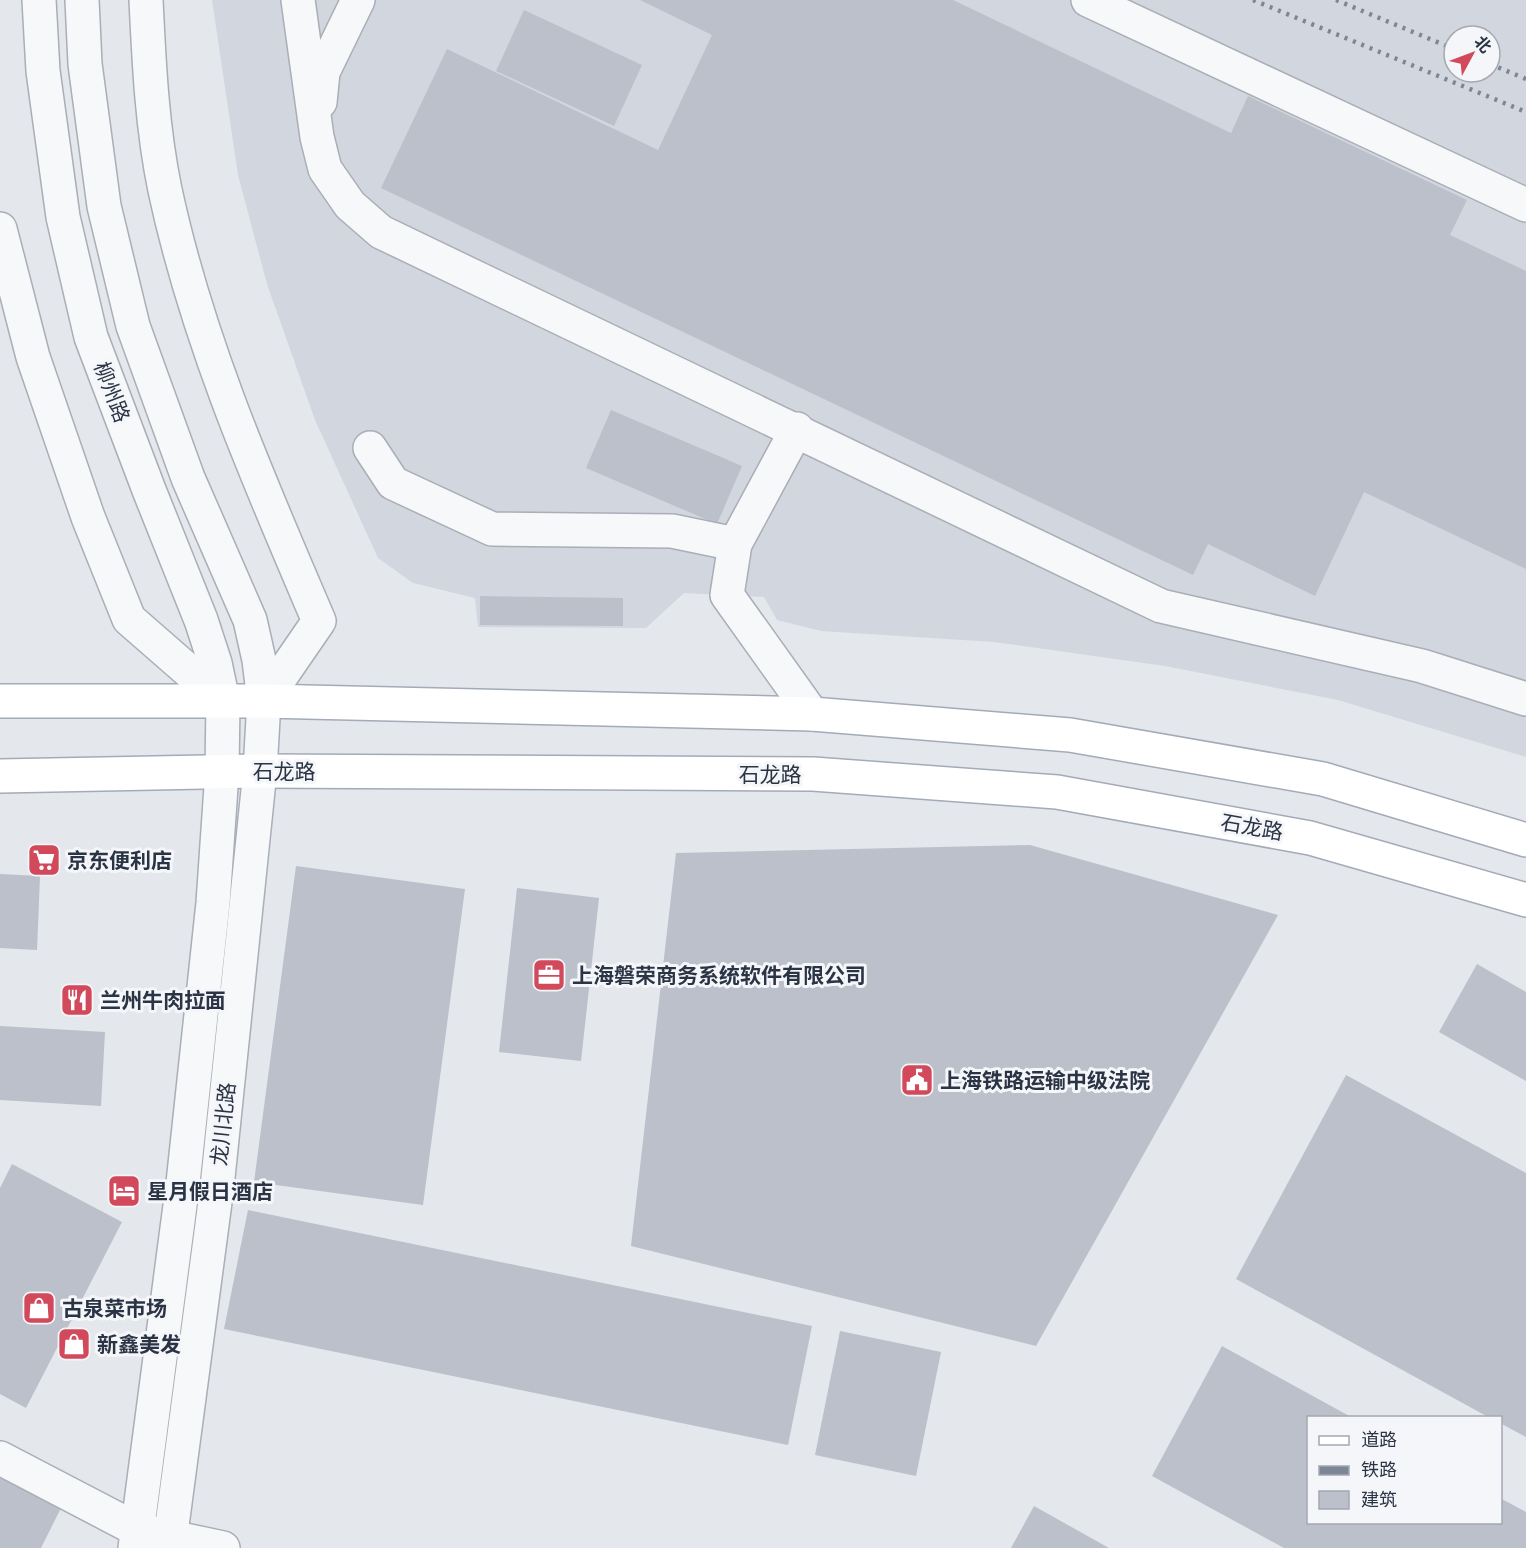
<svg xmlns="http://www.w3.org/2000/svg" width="1526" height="1548" viewBox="0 0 1526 1548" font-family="Cabin,'Noto Sans SC',sans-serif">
	<rect width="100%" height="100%" fill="#e4e7ec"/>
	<!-- built -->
	<path fill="#d2d6de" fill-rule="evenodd" d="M212 0H1526V757L1338 700 1165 666 994 642 821 631 777 620 764 597 684 593 646 628 478 627 475 598 413 583 378 558 315 420 267 284 238 175ZM1454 36H1490V72H1454Z"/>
	<!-- building -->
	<g fill="#bbc0ca">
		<path d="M640 0H953L1231 133 1248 96 1467 200 1450 235 1526 271V569L1364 492 1315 596 1208 544 1193 575 381 188 447 49 658 150 712 35Z"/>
		<path d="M524 10 642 65 614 126 496 71Z"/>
		<path d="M611 410 742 466 717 524 586 468Z"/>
		<path d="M480 596 623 598V626L480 625Z"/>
		<path d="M1030 845 1278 915 1036 1346 631 1246 676 853Z"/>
		<path d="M296 866 465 889 423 1205 254 1182Z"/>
		<path d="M0 874 40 876 37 950 0 948Z"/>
		<path d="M517 888 599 898 581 1061 499 1052Z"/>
		<path d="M1477 964 1526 992V1081L1439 1032Z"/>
		<path d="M0 1026 105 1032 101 1106 0 1100Z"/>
		<path d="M1346 1075 1526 1173V1437L1500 1423V1418H1490L1236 1279Z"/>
		<path d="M12 1164 122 1222 26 1408 0 1394V1188Z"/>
		<path d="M248 1210 812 1326 788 1445 224 1329Z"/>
		<path d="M840 1331 941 1352 916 1476 815 1455Z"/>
		<path d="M1222 1346 1353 1418H1308V1522H1500V1498L1526 1512V1548H1284L1152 1476Z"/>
		<path d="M0 1477 61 1508 41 1548H0Z"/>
		<path d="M1034 1506 1109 1548H1011Z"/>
	</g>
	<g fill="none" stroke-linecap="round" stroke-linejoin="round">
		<!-- minor casing -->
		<g stroke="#a9aeb7" stroke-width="36">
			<g id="minor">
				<path d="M39 0 43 71 63 217 91 337 149 490 201 620 215 663 223 701 222 772 213 903 183 1183 135 1548"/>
				<path d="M82 0 85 64 104 206 133 326 188 478 250 620 259 660 264 701 260 771 217 1187 169 1548"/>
				<path d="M146 0C149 63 152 128 165 190 197 340 259 481 319 621L264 701"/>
				<path d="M298 0 317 137 325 169 350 205 381 232 1161 606 1422 666 1526 699"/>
				<path d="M1088 0 1526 205"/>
				<path d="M320 102 323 72 358 0"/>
				<path d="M0 229 33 357 88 517 129 619 223 701"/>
				<path d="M797 429 735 544 727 595 812 714"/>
				<path d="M370 448 393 483 492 529 672 531 735 544"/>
				<path d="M0 1458 138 1530 223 1548"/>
			</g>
		</g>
		<!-- major casing -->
		<g stroke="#a3abb8" stroke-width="36">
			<g id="major">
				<path d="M0 701H264L812 714 1070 735 1323 779 1526 840"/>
				<path d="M0 776 260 771 813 774 1057 792 1310 838 1526 900"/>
			</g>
		</g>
		<!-- minor -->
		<use href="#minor" stroke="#f7f8fa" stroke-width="33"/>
		<!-- major -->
		<use href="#major" stroke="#fff" stroke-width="33"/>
		<!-- rail -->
		<g stroke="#7d8696" stroke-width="4.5" stroke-dasharray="3 6" stroke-linecap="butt">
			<path d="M1253 0 1526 112"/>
			<path d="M1336 0 1454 49"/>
			<path d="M1490 64 1526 79"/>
		</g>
	</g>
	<!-- icons -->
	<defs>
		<g id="supermarket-square" transform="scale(1.725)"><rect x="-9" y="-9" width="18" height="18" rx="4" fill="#d1495b" stroke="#f4f6f9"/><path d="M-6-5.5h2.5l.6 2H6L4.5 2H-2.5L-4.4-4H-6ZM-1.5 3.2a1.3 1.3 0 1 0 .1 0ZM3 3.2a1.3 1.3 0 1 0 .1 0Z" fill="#fff"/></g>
		<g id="office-square" transform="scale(1.725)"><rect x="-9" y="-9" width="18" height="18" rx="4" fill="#d1495b" stroke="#f4f6f9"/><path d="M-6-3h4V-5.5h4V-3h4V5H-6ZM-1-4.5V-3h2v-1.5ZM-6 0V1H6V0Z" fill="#fff"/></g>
		<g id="restaurant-square" transform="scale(1.725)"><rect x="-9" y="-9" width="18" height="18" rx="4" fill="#d1495b" stroke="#f4f6f9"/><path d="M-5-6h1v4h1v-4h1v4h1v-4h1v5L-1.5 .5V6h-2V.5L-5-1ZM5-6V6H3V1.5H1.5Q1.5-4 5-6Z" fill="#fff"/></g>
		<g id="civic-square" transform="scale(1.725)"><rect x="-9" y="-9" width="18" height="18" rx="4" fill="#d1495b" stroke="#f4f6f9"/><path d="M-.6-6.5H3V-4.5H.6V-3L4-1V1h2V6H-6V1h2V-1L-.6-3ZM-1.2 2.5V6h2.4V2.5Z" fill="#fff"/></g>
		<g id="hotel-square" transform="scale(1.725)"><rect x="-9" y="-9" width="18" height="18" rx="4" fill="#d1495b" stroke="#f4f6f9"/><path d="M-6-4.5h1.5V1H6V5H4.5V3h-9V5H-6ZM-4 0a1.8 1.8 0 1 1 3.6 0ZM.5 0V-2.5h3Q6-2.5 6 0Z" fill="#fff"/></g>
		<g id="shop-square" transform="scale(1.725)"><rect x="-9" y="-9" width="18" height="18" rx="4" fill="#d1495b" stroke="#f4f6f9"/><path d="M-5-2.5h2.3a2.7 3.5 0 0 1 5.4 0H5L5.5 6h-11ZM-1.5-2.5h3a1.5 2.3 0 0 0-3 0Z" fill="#fff"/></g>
	</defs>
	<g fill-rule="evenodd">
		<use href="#supermarket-square" x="44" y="860"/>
		<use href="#office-square" x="549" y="975"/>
		<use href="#restaurant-square" x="77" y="1000"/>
		<use href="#civic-square" x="917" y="1080"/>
		<use href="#hotel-square" x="124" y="1191"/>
		<use href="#shop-square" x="39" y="1308"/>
		<use href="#shop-square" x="74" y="1344"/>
	</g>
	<g text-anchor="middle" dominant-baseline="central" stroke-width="6" stroke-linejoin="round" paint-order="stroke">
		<!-- street labels -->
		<g font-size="21" fill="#2b3445" stroke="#f4f6f9">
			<text transform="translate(112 392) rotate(69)">柳州路</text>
			<text x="284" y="771">石龙路</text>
			<text x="770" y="774">石龙路</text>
			<text transform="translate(1252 827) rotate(10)">石龙路</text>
			<text transform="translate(223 1124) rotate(-84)">龙川北路</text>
		</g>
		<!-- poi labels -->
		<g font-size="21" font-weight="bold" fill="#2b3445" stroke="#f4f6f9" text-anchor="start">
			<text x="67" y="860">京东便利店</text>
			<text x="572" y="975">上海磐荣商务系统软件有限公司</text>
			<text x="100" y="1000">兰州牛肉拉面</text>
			<text x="940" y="1080">上海铁路运输中级法院</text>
			<text x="147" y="1191">星月假日酒店</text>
			<text x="62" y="1308">古泉菜市场</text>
			<text x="97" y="1344">新鑫美发</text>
		</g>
	</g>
	<!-- legend -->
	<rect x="1307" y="1416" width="195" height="108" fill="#f4f6f9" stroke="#a4a8b1" stroke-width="1.5"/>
	<rect x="1319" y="1436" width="30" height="9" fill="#ffffff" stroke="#a4a8b1" stroke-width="1.5"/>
	<text x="1361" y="1446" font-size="18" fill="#2b3445">道路</text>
	<rect x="1319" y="1466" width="30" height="9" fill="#7d8696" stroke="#a4a8b1" stroke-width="1.5"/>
	<text x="1361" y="1476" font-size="18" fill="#2b3445">铁路</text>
	<rect x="1319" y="1491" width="30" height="18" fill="#bbc0ca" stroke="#a4a8b1" stroke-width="1.5"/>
	<text x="1361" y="1506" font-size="18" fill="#2b3445">建筑</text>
	<!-- north arrow -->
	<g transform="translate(1472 54) rotate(49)"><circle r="28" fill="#f4f6f9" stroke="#a4a8b1" stroke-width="1.5"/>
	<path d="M0-4.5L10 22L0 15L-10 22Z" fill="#d1495b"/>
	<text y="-9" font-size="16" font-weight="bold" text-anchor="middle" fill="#2b3445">北</text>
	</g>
</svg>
